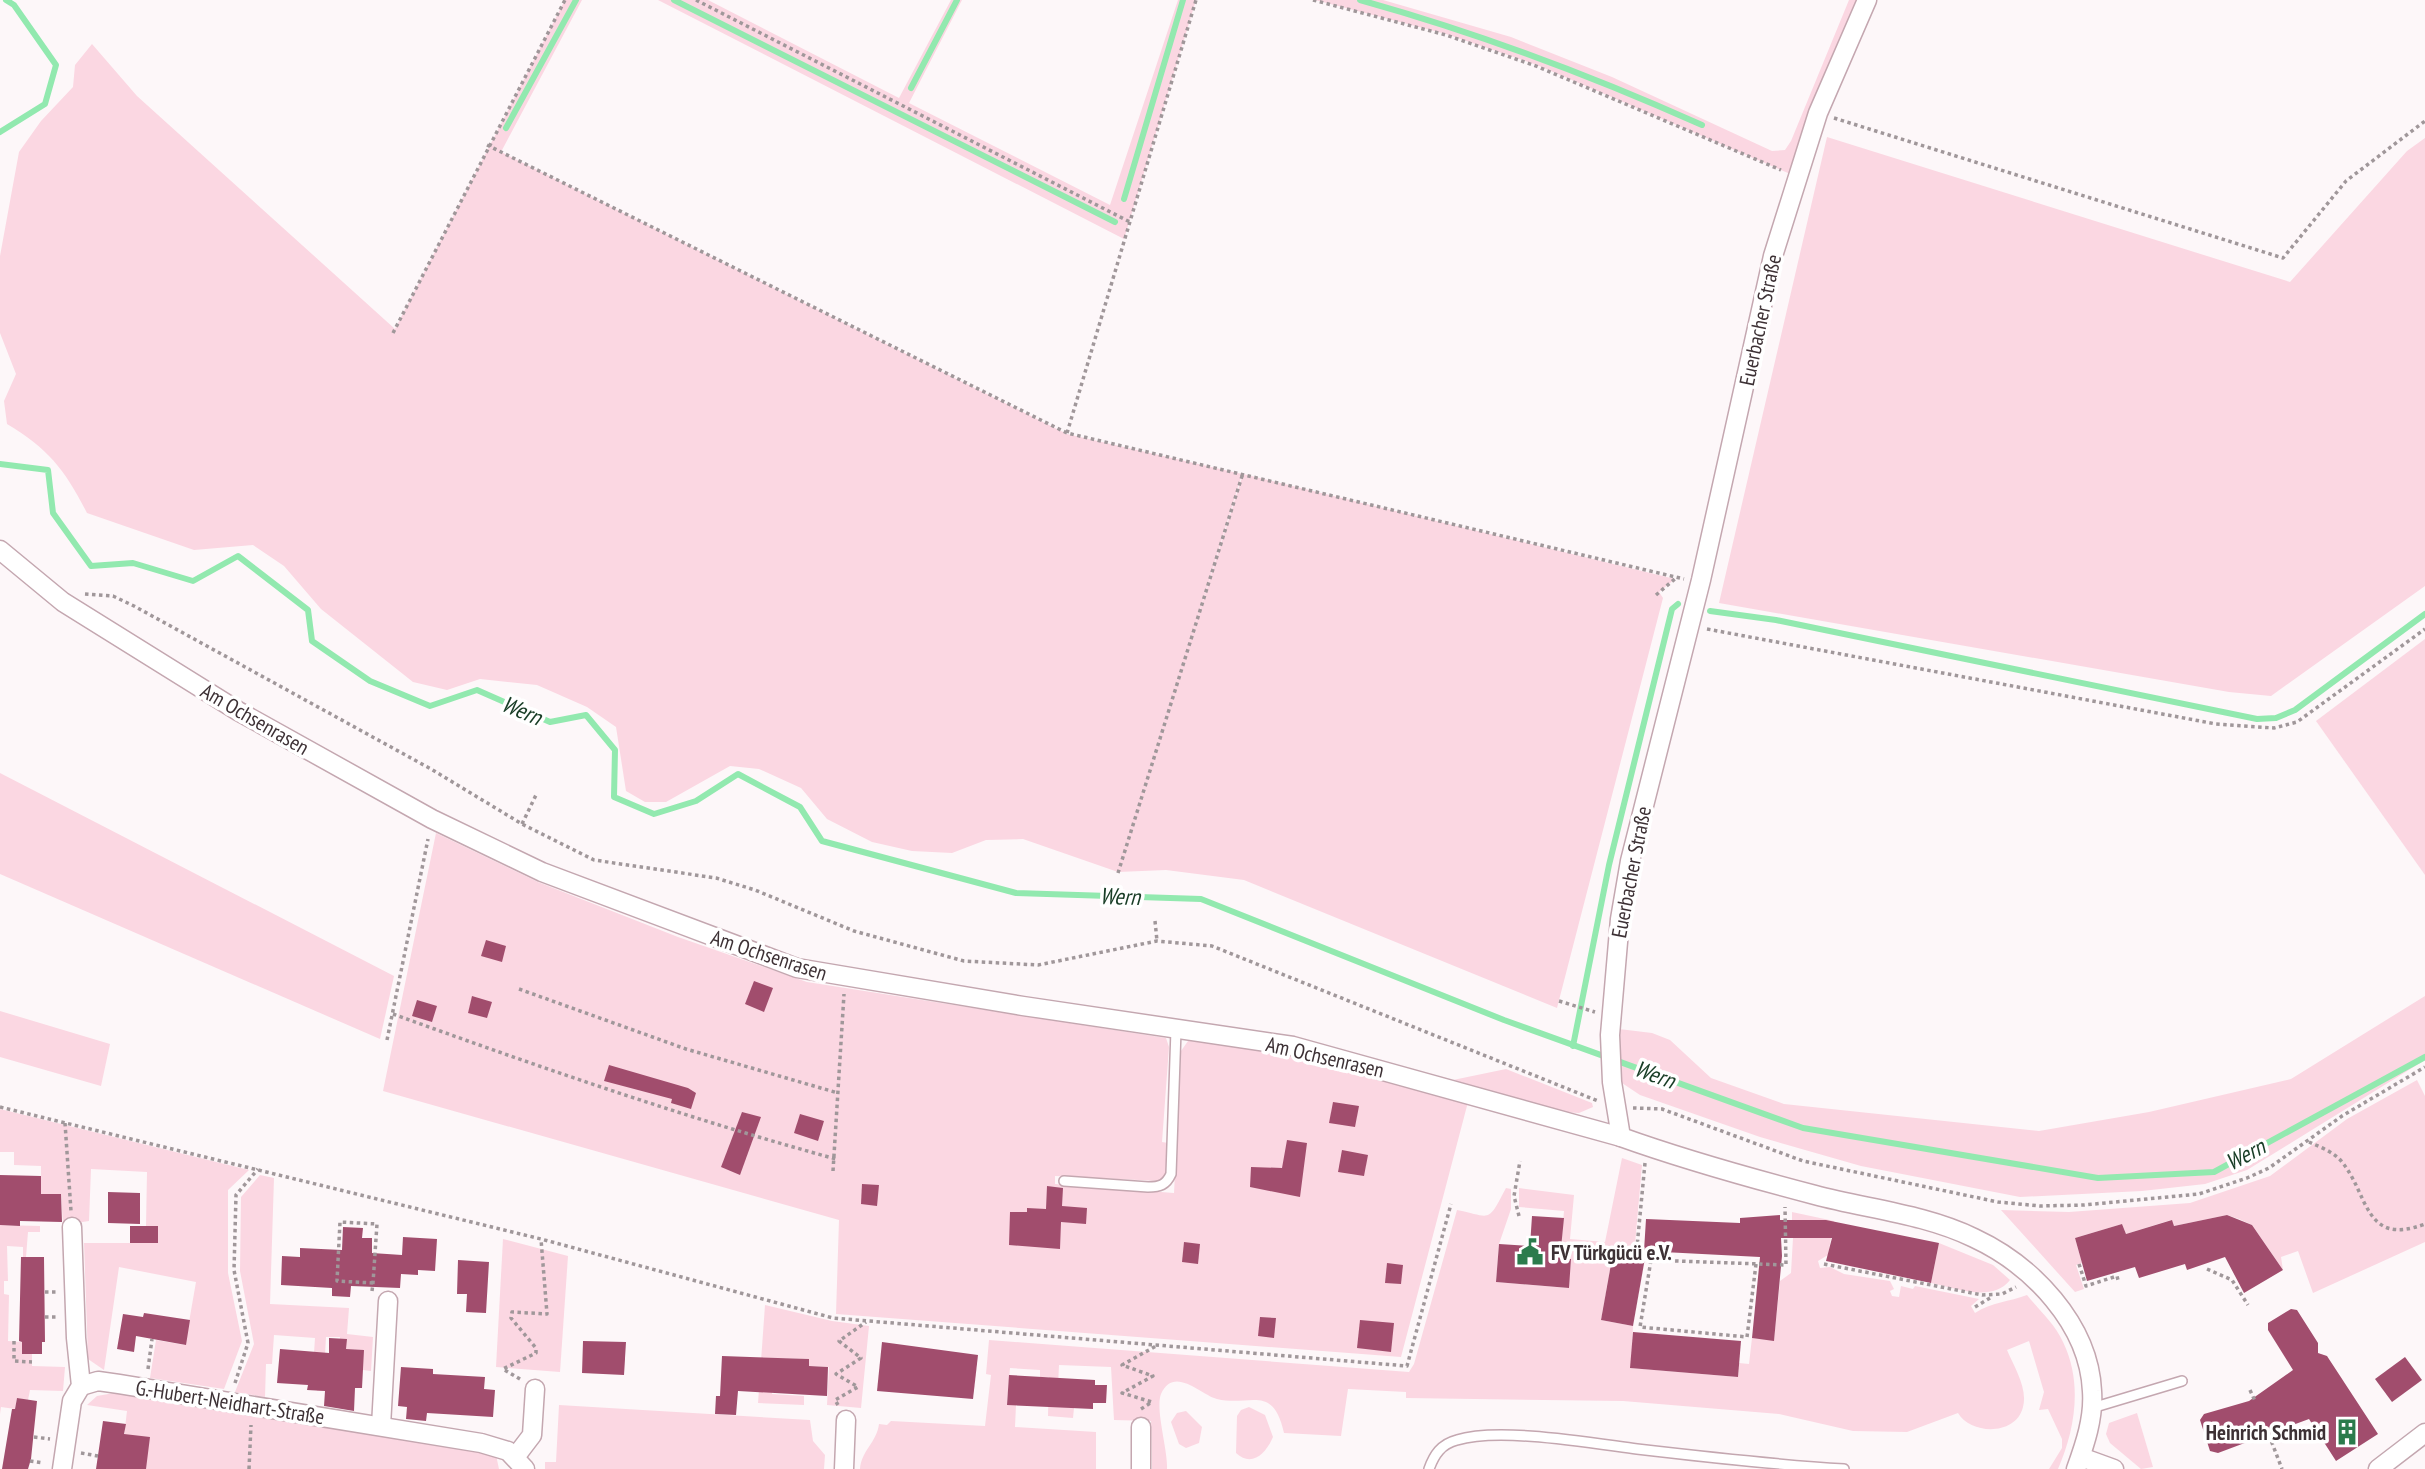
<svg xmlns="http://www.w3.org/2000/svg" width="2425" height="1469" viewBox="0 0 2425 1469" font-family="'PT Sans Narrow',sans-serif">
	<rect width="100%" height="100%" fill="#fdf7f9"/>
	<!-- green -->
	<g fill="#fbd7e2">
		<path d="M565 0H582L501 152 1067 434 1242 474 1186 655 1243 474 1675 579 1659 592 1663 598 1557 1008 1244 880 1166 870 1118 872 1023 839 986 840 952 853 912 851 872 842 827 819 801 788 759 769 730 766 666 802H645L626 791 616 727 587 707 537 685 480 679 447 690 413 682 321 609 284 566 253 545 194 550 87 513C65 470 49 449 7 424L4 401 16 374 0 333V256L19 152 41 121 73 87 75 65 92 44 137 96 395 329Z"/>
		<path d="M658 0H708L899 98 951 0H962L909 103 1110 205 1178 0H1196L1124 239Z"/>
		<path d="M1315 0H1383L1511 37 1612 77 1772 151 1785 150 1791 141 1849 0H1866L1795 176 1537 65 1446 34Z"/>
		<path d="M1827 137 2290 282 2407 151 2425 138V586L2271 696 2229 692 1719 603Z"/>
		<path d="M2425 639V875L2316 721Z"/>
		<path d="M0 773 394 976 380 1039 0 874Z"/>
		<path d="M436 833 538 882 678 937 807 982 1166 1038 1169 1047 1162 1142 1168 1143C1168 1157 1171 1171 1160 1181L1055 1176V1184L1174 1193 1181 1051 1188 1041 1195 1039 1283 1052 1468 1102 1401 1357 836 1314 839 1220 383 1091Z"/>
		<path d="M2425 996V1060L2247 1170 2205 1184 2142 1191 2020 1197 1861 1166 1760 1137 1640 1095 1622 1083 1619 1029 1652 1033 1670 1040 1711 1078 1784 1104 2039 1131 2149 1112 2291 1079Z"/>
		<path d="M0 1011 110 1044 101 1086 0 1057Z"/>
		<path d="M1506 1069 1592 1103 1593 1107 1579 1113 1563 1112 1453 1080Z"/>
		<path d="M2417 1080 2425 1096V1242L2313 1293 2298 1251 2281 1257 2283 1270 2252 1225 2239 1219 2227 1215 2174 1226 2171 1220 2126 1234 2122 1224 2075 1238 2082 1263 2076 1265 2084 1289 2075 1292 2001 1210 2069 1212 2190 1203 2270 1176 2347 1119Z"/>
		<path d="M0 1109 249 1170 228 1190V1273L242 1341 224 1389 150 1378 156 1340 185 1345 196 1282 119 1267 104 1370 88 1359 84 1243H158V1226H146L147 1172 91 1169 89 1221 63 1225 61 1194H41V1166L14 1165V1152H0Z"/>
		<path d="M1622 1158 1642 1165 1635 1244 1636 1250 1645 1258 1613 1253 1601 1320 1633 1326 1631 1368 1738 1377 1739 1363 1749 1364 1752 1338 1774 1340 1780 1281 1791 1273 1793 1238 1807 1220H1792V1212L1834 1221 1828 1255 1818 1261 1820 1268 1830 1267 1844 1274 1890 1281 1894 1289 1890 1291 1892 1296 1899 1297 1901 1286 1913 1289 1915 1286 1979 1299 1971 1306 1975 1313C1992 1302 2009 1302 2027 1295 2039 1310 2055 1324 2063 1342 2083 1383 2075 1430 2058 1469H2049L2062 1448V1439L2048 1409 2039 1410 2044 1392 2029 1341 2007 1350C2014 1367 2028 1388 2023 1407 2016 1436 1971 1435 1958 1413L1907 1432 1853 1431 1779 1414 1623 1401 1406 1398V1392L1348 1389 1341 1436 1284 1433C1273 1383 1250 1407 1217 1399 1201 1395 1174 1365 1161 1394 1155 1409 1168 1450 1167 1469H1152L1151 1421 1114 1420 1111 1367 1059 1365 1057 1406 1074 1408 1073 1418 1048 1416 1049 1377H1040V1370L1010 1368 1007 1404 1016 1405 1015 1427 1096 1432V1469H860C861 1451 877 1442 879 1424L887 1425 891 1421 985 1426 991 1375 986 1374 989 1340 1409 1372 1414 1364 1457 1210C1492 1217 1487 1224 1506 1188L1511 1189V1209L1499 1244 1496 1282 1568 1288 1571 1259 1560 1258 1564 1211 1519 1207V1188L1574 1195 1570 1239 1605 1242Z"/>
		<path d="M260 1175 274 1178 270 1304 349 1308 347 1334 373 1337 371 1371 363 1370V1350L339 1349 340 1337H326L323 1391H317L319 1369 313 1368 315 1338 274 1335 272 1364H266L265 1397 235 1392 254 1344 240 1271 241 1197Z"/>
		<path d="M0 1225 40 1226V1232H28L26 1257H23V1247L7 1246 8 1281H4V1294L9 1295 8 1341 22 1342V1354H32V1366L65 1367 63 1391 30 1390 28 1400 17 1398 15 1409 1 1407 0 1414Z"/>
		<path d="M503 1239 568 1256 560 1372 496 1367Z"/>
		<path d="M1939 1243 1993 1265 2010 1280C1992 1303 1956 1288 1931 1283Z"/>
		<path d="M765 1305 832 1321 869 1326 861 1408 827 1405 829 1367 809 1366 808 1359 773 1358 772 1394 804 1396V1405L758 1403Z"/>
		<path d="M114 1393 496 1455 499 1469H120L127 1411 87 1405 97 1396Z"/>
		<path d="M559 1405 810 1420 813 1441 825 1455 824 1469H545V1462H556Z"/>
		<path d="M1249 1407 1265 1415 1273 1437C1266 1453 1252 1468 1236 1453L1237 1416 1241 1410Z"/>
		<path d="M1186 1411 1202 1427 1199 1443 1186 1448 1179 1444 1171 1422 1177 1413Z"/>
		<path d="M2137 1413 2153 1467 2141 1469 2110 1443 2106 1434 2109 1423Z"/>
	</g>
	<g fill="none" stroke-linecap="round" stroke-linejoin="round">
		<!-- stream -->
		<g stroke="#92e9af" stroke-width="6">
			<path d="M674 0 1115 222"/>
			<path d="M1360 0C1479 33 1590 75 1702 125"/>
			<path d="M911 88 957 0"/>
			<path d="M506 128 576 0"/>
			<path d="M0 132 45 104 56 65 14 5 6 0"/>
			<path d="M1124 199 1183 0"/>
			<path d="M0 464 48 470 53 513 91 566 133 563 193 581 238 556 308 610 312 641 370 681 430 706 477 690 550 722 586 715 615 750 614 797 654 814 696 801 738 774 800 807 822 841 1016 893 1201 899 1504 1020 1803 1128 2098 1178 2214 1172 2425 1057"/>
			<path d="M1710 611 1776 620 2257 719 2276 718 2295 710 2425 614"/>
			<path d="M1573 1046 1609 865 1672 609 1678 604"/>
		</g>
	</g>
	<!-- building -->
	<g fill="#a14d6d">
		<path d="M486 940 506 946 502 962 481 956Z"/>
		<path d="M754 981 773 988 764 1012 745 1004Z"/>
		<path d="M472 996 492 1002 487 1018 468 1013Z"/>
		<path d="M417 1000 437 1006 432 1022 412 1016Z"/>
		<path d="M609 1065 688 1088 696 1093 691 1109 671 1103 672 1099 604 1081Z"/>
		<path d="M1333 1102 1359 1106 1355 1127 1329 1123Z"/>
		<path d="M742 1112 761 1117 740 1175 721 1167Z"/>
		<path d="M800 1114 824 1121 818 1141 794 1133Z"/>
		<path d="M1287 1140 1307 1143 1300 1197 1250 1187 1251 1167 1282 1168Z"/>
		<path d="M1342 1150 1368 1155 1364 1176 1338 1172Z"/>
		<path d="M0 1175 41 1176V1194H61L62 1222 20 1221V1226L0 1225Z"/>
		<path d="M862 1184 879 1185 877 1206 861 1204Z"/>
		<path d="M1047 1186 1063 1188 1062 1206 1087 1208 1086 1224 1061 1222 1060 1249 1009 1245 1010 1212H1027V1208L1046 1209Z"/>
		<path d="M108 1192 140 1193V1224L108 1223Z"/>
		<path d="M1780 1215V1220H1826L1939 1243 1931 1283 1826 1261 1832 1238H1781L1782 1256 1774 1341 1752 1338 1760 1257 1644 1251 1646 1219 1740 1223V1218Z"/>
		<path d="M2227 1215 2252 1225 2283 1270 2244 1293 2225 1257 2187 1270 2185 1264 2139 1278 2135 1267 2087 1281 2075 1238 2122 1224 2126 1234 2172 1220 2174 1226Z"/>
		<path d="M1532 1216 1564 1218 1560 1258 1571 1259 1569 1288 1496 1282 1499 1244 1530 1246Z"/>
		<rect x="130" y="1226" width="28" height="17"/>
		<path d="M343 1227 363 1228 362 1238H372V1253L402 1255 403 1237 437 1239 435 1271 418 1270V1275L401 1274 400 1288 351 1286 350 1297 332 1296V1288L281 1285 282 1256 300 1257V1248L342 1250Z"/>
		<path d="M1184 1242 1200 1244 1198 1264 1182 1262Z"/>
		<path d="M1613 1253 1645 1258 1633 1326 1601 1320Z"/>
		<path d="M21 1257H44L45 1342H42V1354H22V1342L19 1341Z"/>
		<path d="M458 1260 489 1262 486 1313 466 1312 467 1294H457Z"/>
		<path d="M1387 1263 1403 1265 1401 1284 1385 1283Z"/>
		<path d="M2291 1309 2297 1310 2318 1343V1353L2327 1356 2378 1434 2336 1461 2309 1419 2218 1453 2210 1451 2200 1420 2204 1414 2249 1401 2293 1370 2268 1330V1323Z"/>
		<path d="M144 1313 190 1320 186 1345 136 1336 134 1352 117 1349 123 1314 143 1317Z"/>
		<path d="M1260 1317 1276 1318 1274 1338 1258 1336Z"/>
		<path d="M1360 1320 1394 1323 1391 1352 1357 1348Z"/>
		<path d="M1633 1332 1741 1341 1738 1377 1630 1368Z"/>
		<path d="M329 1338 347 1339 346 1349 364 1350 362 1388H355L354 1411 324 1406 325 1391 307 1390 308 1385 277 1383 280 1349 329 1353Z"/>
		<path d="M583 1341 626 1342 624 1375 582 1373Z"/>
		<path d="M882 1342 978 1355 973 1399 877 1391Z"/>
		<path d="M722 1356 809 1359V1366L828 1367 827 1396 738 1391 736 1415 715 1414 716 1396H720Z"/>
		<path d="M2405 1357 2422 1380 2392 1402 2375 1379Z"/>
		<path d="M401 1367 433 1369V1374L485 1377 484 1389 495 1390 493 1417 427 1413 426 1421 406 1419 407 1407 398 1406Z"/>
		<path d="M1009 1375 1095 1380V1385H1107L1106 1403H1093V1409L1007 1405Z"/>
		<path d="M17 1398 37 1401 31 1459 28 1469H2L12 1409H15Z"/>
		<path d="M103 1421 126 1424 124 1434 150 1437 146 1469H96Z"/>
	</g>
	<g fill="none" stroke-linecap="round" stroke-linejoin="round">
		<!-- lane casing -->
		<g stroke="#c4a7b0" stroke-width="12">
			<g id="lane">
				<path d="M1064 1181 1148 1187C1160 1187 1166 1185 1171 1174L1176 1030"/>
				<path d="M2092 1408 2182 1381"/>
				<path d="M1429 1469C1434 1455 1441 1444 1457 1440 1499 1427 1591 1443 1637 1449 1706 1457 1775 1465 1844 1469"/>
			</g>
		</g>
		<!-- street casing -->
		<g stroke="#c4a7b0" stroke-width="21">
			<g id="street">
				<path d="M1867 0 1818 113 1773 256 1701 580 1630 861 1620 919 1610 1035 1612 1082 1621 1137C1685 1160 1750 1178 1815 1195 1867 1209 1925 1214 1974 1238 2032 1265 2089 1324 2092 1391 2094 1418 2085 1444 2076 1469"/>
				<path d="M0 550 63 602 238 711 432 819 542 872 797 968 1023 1006 1293 1046 1621 1137"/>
				<path d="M81 1386 98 1381 119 1384 481 1443 508 1451 525 1469"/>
				<path d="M381 1426 388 1301"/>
				<path d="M1141 1427V1469"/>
				<path d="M516 1456 532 1435 535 1389"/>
				<path d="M2081 1457 2114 1469"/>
				<path d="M62 1469 72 1401 81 1386 76 1338 72 1227"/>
				<path d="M844 1469 846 1420"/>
				<path d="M2378 1469 2425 1433"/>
			</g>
		</g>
		<!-- path -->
		<g stroke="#a0979a" stroke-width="3.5" stroke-dasharray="3.5 3.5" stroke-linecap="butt">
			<path d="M696 0 1130 222"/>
			<path d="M1313 0 1446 35 1536 66 1781 170"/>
			<path d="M1834 118 2283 258 2346 181 2425 121"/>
			<path d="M487 145 1067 433 1684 579"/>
			<path d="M393 333 565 0"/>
			<path d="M1067 433 1196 0"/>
			<path d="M85 594 113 596 134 606 431 769 522 824 594 860 716 878 755 890 854 931 964 961 1038 965 1157 941 1212 946 1598 1101"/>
			<path d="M1656 595 1676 578"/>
			<path d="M1707 629 2216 724 2274 728 2297 722 2425 629"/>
			<path d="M522 824 536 795"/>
			<path d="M1118 873 1243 473"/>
			<path d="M1155 921 1157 941"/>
			<path d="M519 989 686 1049 838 1093"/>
			<path d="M1559 1001 1595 1012"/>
			<path d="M393 1014C539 1067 686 1118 836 1159"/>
			<path d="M387 1040 428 839"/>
			<path d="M0 1107 541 1239 833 1318 1407 1366 1451 1204"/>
			<path d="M1633 1108 1662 1109 1803 1161 1998 1202 2040 1206 2084 1205 2199 1194 2247 1178 2269 1168 2342 1116 2425 1067"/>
			<path d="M65 1123 71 1211"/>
			<path d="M2309 1142C2320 1147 2334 1152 2342 1162 2369 1195 2364 1247 2425 1224"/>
			<path d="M1645 1163 1637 1247 1651 1260"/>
			<path d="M833 1171 844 994"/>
			<path d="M1519 1216 1514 1196 1520 1161"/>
			<path d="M1756 1264 1747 1337 1640 1327 1651 1260 1786 1265 1785 1207"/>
			<path d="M1824 1264 1982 1295 2002 1294 2016 1287"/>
			<path d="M2079 1264 2086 1286 2117 1276 2118 1280"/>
			<path d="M2207 1269 2232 1280 2248 1305"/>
			<path d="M372 1291 373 1283 377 1224 340 1222 337 1281 373 1283"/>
			<path d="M45 1292H56"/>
			<path d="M1975 1307 1990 1298"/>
			<path d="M45 1317H56"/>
			<path d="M14 1341V1361L32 1362"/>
			<path d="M148 1369 152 1339"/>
			<path d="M520 1379 503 1369 536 1353V1348L511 1318 512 1312 547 1314 541 1239"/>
			<path d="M235 1383 248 1343 234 1270 236 1195 258 1169"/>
			<path d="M2250 1390 2255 1401"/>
			<path d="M838 1405 835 1400 858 1387 836 1374 861 1358 839 1341 866 1322"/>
			<path d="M1141 1409 1152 1402 1122 1393 1153 1376 1122 1365 1156 1346"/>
			<path d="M2269 1435 2282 1469"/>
			<path d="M34 1437 50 1439"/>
			<path d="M81 1453 98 1456"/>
			<path d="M30 1461 43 1463"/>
			<path d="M249 1469 251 1425"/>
		</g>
		<!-- lane -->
		<use href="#lane" stroke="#fff" stroke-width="9"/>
		<!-- street -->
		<use href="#street" stroke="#fff" stroke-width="18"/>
	</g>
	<!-- icons -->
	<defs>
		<g id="civic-bare" transform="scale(2.1)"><path d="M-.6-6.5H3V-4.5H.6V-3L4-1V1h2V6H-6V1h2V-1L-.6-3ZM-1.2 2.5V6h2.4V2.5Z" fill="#2b7b4c" stroke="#fff" stroke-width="2.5" paint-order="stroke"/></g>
		<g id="building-bare" transform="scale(2.1)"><path d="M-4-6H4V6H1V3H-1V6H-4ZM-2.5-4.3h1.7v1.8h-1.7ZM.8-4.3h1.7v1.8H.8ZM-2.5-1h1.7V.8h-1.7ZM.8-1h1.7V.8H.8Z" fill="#2b7b4c" stroke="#fff" stroke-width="2.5" paint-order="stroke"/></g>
	</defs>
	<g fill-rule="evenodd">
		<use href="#civic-bare" x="1530" y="1252"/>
		<use href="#building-bare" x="2347" y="1432"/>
	</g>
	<g text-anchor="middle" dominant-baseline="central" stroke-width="7" stroke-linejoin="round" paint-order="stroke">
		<!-- street labels -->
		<g font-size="21" fill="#3d3135" stroke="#fff">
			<text transform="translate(1760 320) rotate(-78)">Euerbacher Straße</text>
			<text transform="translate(255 719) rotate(30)">Am Ochsenrasen</text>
			<text transform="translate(1631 872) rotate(-79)">Euerbacher Straße</text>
			<text transform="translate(769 955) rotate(18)">Am Ochsenrasen</text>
			<text transform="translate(1325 1057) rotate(13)">Am Ochsenrasen</text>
			<text transform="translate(230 1402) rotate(9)">G.-Hubert-Neidhart-Straße</text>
		</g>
		<!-- poi labels -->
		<g font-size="21" font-weight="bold" fill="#3d3135" stroke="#fff" text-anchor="start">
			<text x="1551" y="1252">FV Türkgücü e.V.</text>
			<text x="2326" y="1432" text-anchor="end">Heinrich Schmid</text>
		</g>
		<!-- water labels -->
		<g font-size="23" font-style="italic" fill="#183d26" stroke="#fff">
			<text transform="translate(522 710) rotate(23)">Wern</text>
			<text transform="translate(1120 896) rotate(2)">Wern</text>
			<text transform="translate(1655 1074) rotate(20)">Wern</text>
			<text transform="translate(2245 1154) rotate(-28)">Wern</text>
		</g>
	</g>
</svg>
